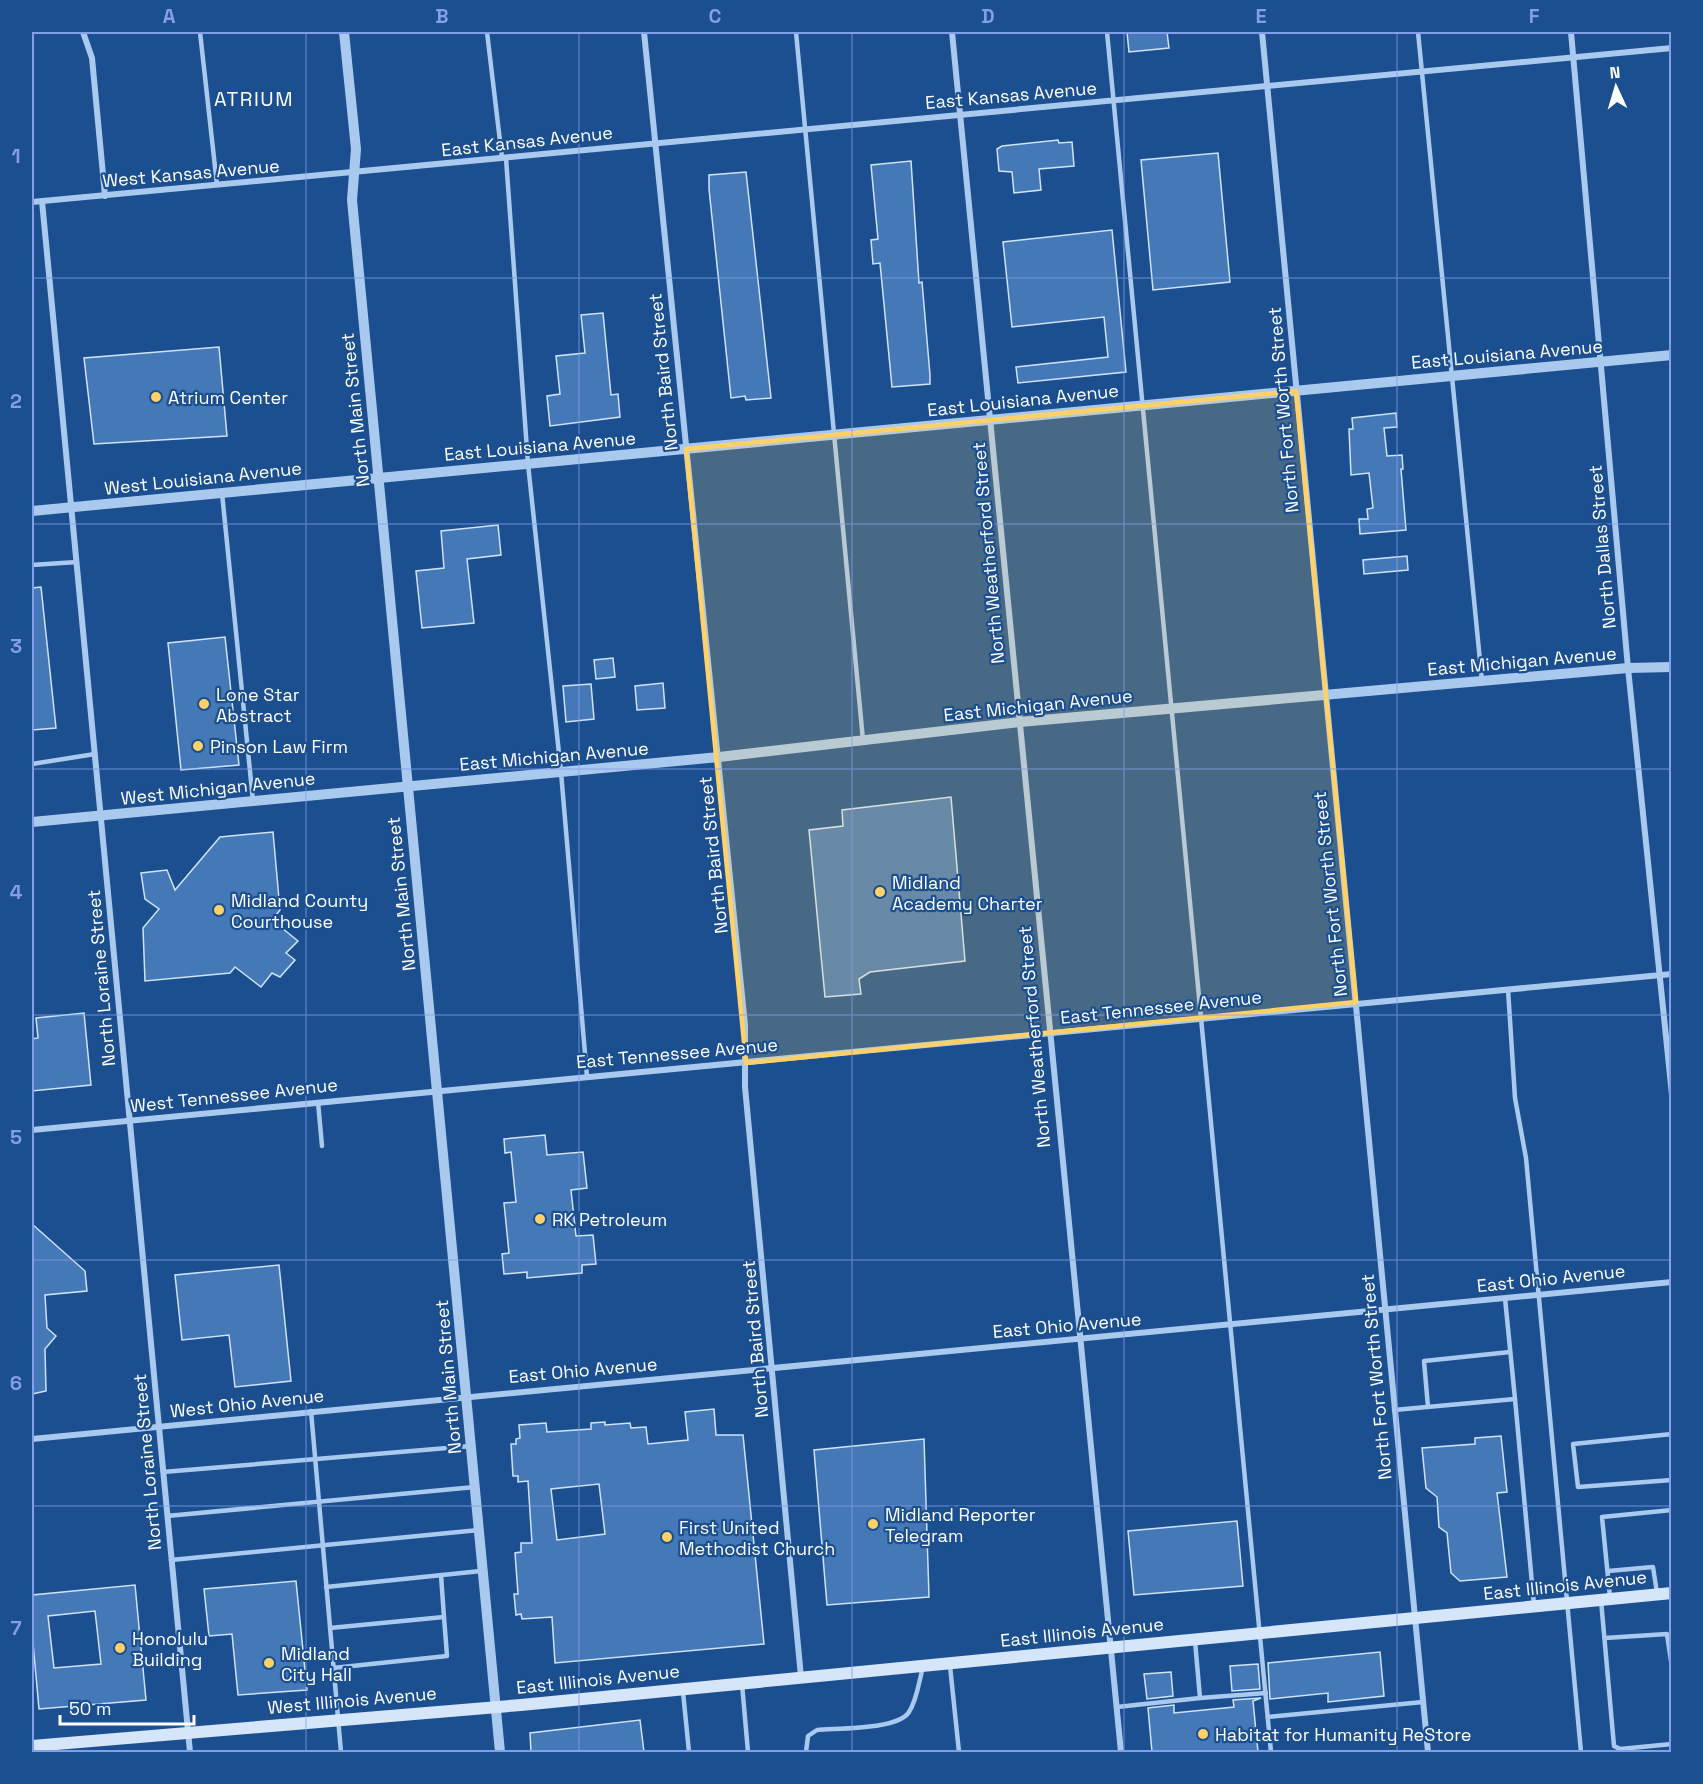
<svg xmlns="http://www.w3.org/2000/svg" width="1703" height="1784" viewBox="0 0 1703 1784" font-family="'Space Grotesk',sans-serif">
	<rect width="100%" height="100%" fill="#1b4f8f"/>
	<!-- building -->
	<g fill="#4478b7" stroke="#cfe3fa" stroke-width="1.5" fill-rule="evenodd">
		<path d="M1127 32H1167L1169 48 1129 52Z"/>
		<path d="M1058 140 1059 143 1072 142 1074 166 1039 169 1041 190 1014 193 1012 172 999 171 997 149 1002 146Z"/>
		<path d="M1218 153 1230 282 1153 290 1141 160Z"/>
		<path d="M911 161 919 283 922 282 930 375V384L892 387 880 263 873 264 871 240 878 239 871 165Z"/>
		<path d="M746 172 771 398 746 400 745 396 731 398 709 189V175Z"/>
		<path d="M1112 230 1126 372 1018 383 1016 367 1108 357 1104 317 1012 327 1003 242Z"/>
		<path d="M603 313 611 395 618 394 620 417 550 426 547 396 560 394 556 356 585 353 581 315Z"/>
		<path d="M219 347 227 436 94 444 84 358Z"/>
		<path d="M1396 413 1397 427 1384 428 1387 456 1402 455 1403 469H1401L1406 530 1360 534 1359 519H1368L1367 509 1373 508 1369 473 1351 475 1349 429H1353L1352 418Z"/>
		<path d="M498 525 501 555 467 559 474 623 422 628 416 571 444 568 441 531Z"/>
		<path d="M1407 556 1408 570 1364 574 1363 560Z"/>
		<path d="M41 587 56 728 32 730V588Z"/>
		<path d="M225 637 239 765 181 770 168 643Z"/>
		<path d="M613 658 615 677 596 679 594 660Z"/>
		<path d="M663 683 665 708 637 710 635 686Z"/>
		<path d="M591 684 594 719 566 722 563 686Z"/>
		<path d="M951 797 965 961 870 972 859 979 861 994 825 997 809 830 843 826 842 810Z"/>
		<path d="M273 832 280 910 272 920 298 941 286 953 295 960 280 977 272 973 261 987 235 967 230 973 145 981 143 928 159 909 145 899 141 873 167 870 175 890 220 837Z"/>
		<path d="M84 1013 91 1085 32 1091V1039L38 1038 36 1018Z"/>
		<path d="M545 1135 547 1155 583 1152 587 1188 571 1190 576 1236 593 1235 596 1264 582 1265V1273L527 1278V1272L504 1274 502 1254 509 1253 504 1203 516 1202 511 1152 505 1153 504 1139Z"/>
		<path d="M32 1224 85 1271 87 1291 45 1295 47 1328 56 1336 45 1349 46 1391 32 1394Z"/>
		<path d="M279 1265 291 1381 235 1387 229 1335 182 1340 175 1275Z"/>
		<path d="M714 1409 716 1435H743L764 1644 555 1663 552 1617 522 1619 521 1614 516 1615 514 1594H518L515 1553 521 1552V1543H532L528 1481 518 1482V1476H513L511 1444H516V1439L520 1438 519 1425 546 1423 547 1432 591 1429V1423L605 1422V1425L630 1423 631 1428 646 1427 648 1444 688 1440 685 1412ZM599 1484 605 1534 557 1540 551 1489Z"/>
		<path d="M1501 1436 1507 1492 1497 1493 1507 1577 1460 1581 1451 1573 1447 1533 1439 1527 1437 1497 1426 1488 1422 1448 1475 1444V1438Z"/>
		<path d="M924 1439 929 1597 827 1605 814 1450Z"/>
		<path d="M1237 1521 1243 1586 1134 1595 1128 1531Z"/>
		<path d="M296 1581 307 1690 238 1695 232 1634 209 1636 204 1589Z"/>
		<path d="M135 1585 146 1700 39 1709 32 1632V1595ZM95 1611 101 1664 54 1668 48 1616Z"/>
		<path d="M1380 1652 1384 1696 1328 1702V1693L1270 1699 1268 1663Z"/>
		<path d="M1258 1664 1260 1689 1232 1691 1230 1666Z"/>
		<path d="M1171 1672 1173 1696 1147 1699 1144 1674Z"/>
		<path d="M1261 1698 1253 1701 1258 1752H1152L1148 1708 1174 1705V1713L1234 1707 1233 1700Z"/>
		<path d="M640 1720 644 1752H531L530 1733Z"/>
	</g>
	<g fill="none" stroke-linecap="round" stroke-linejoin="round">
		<!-- service -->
		<g stroke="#a9c9ee" stroke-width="4.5">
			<path d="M200 32 217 185"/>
			<path d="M487 32 502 158"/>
			<path d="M796 32 863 740"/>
			<path d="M1107 32 1271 1752"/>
			<path d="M1418 32 1482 681"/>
			<path d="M506 158 528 464 561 772 587 1077"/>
			<path d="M222 493 253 801"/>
			<path d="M32 565 77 562"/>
			<path d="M32 764 95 754"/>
			<path d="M1508 989 1515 1098 1526 1158 1581 1752"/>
			<path d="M318 1102 322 1146"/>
			<path d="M1515 1399 1534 1605"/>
			<path d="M1428 1407 1424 1361 1510 1352"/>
			<path d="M1394 1410 1515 1399 1505 1298"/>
			<path d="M311 1411 341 1752"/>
			<path d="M1672 1434 1573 1444 1578 1487 1672 1480"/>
			<path d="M163 1472 471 1446"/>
			<path d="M167 1516 475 1487"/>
			<path d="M171 1560 479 1530"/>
			<path d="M1608 1571 1653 1567 1657 1593"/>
			<path d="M326 1587 481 1571"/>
			<path d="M1610 1597 1602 1517 1672 1510"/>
			<path d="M1601 1600 1614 1746 1620 1749 1672 1744"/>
			<path d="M330 1628 444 1617 441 1575"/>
			<path d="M1605 1638 1667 1634 1672 1668"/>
			<path d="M950 1666 959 1752"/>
			<path d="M333 1668 447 1656 444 1617"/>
			<path d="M742 1684 748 1752"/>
			<path d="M683 1692 689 1752"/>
			<path d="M1200 1698 1266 1693"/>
			<path d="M1117 1707 1200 1698 1195 1641"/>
			<path d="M1268 1717 1423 1702"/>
			<path d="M806 1752 808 1736 817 1730C837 1728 898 1730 909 1712 917 1700 919 1681 923 1667"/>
		</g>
		<!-- minor -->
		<g stroke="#a9c9ee" stroke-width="6">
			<path d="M83 32 92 58 105 196"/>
			<path d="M644 32 745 1025V1087L801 1677"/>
			<path d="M952 32 1121 1752"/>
			<path d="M1262 32 1428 1752"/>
			<path d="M1571 32 1628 668 1672 1095"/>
			<path d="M42 201 190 1752"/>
			<path d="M32 202 1672 48"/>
			<path d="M32 1130 1672 974"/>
			<path d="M32 1439 1672 1282"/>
		</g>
		<!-- tertiary -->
		<g stroke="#a9c9ee" stroke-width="10">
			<path d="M344 32 356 149 352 200 500 1752"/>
			<path d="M32 511 1672 355"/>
			<path d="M32 822 719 757 1020 722 1628 668 1672 667"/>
		</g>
		<!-- secondary -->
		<path stroke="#d6e6fa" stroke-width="12" d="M32 1746 521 1705 1672 1593"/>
	</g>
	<!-- marked area -->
	<path fill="#ffd166" fill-opacity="0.2" stroke="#ffd166" stroke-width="4.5" stroke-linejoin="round" d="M1296 391 1356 1002 746 1063 686 449Z"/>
	<!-- grid -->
	<path fill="none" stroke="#839eea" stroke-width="1.5" stroke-opacity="0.55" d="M306 32V1752M579 32V1752M852 32V1752M1124 32V1752M1397 32V1752M32 278H1672M32 524H1672M32 769H1672M32 1015H1672M32 1260H1672M32 1506H1672"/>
	<!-- markers -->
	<g fill="#ffd166" stroke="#1b4f8f" stroke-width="2">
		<circle cx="156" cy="397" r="6"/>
		<circle cx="204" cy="704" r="6"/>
		<circle cx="198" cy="746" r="6"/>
		<circle cx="880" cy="892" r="6"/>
		<circle cx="219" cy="910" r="6"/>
		<circle cx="540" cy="1219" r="6"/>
		<circle cx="873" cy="1524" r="6"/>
		<circle cx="667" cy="1537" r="6"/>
		<circle cx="120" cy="1648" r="6"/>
		<circle cx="269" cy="1663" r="6"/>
		<circle cx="1203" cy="1734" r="6"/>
	</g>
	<g text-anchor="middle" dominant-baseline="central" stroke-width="4.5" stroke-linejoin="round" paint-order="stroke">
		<!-- street labels -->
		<g font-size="18" fill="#fff" stroke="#1b4f8f">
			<text transform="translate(1011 95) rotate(-5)">East Kansas Avenue</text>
			<text transform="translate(527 141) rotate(-6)">East Kansas Avenue</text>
			<text transform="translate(191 173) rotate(-5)">West Kansas Avenue</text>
			<text transform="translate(1507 354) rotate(-5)">East Louisiana Avenue</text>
			<text transform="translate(663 372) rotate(-96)">North Baird Street</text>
			<text transform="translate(1023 400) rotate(-6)">East Louisiana Avenue</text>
			<text transform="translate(355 410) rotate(-96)">North Main Street</text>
			<text transform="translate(1283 410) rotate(-95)">North Fort Worth Street</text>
			<text transform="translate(540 446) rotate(-5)">East Louisiana Avenue</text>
			<text transform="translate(203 478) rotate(-6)">West Louisiana Avenue</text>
			<text transform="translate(1602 547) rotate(-95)">North Dallas Street</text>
			<text transform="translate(988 553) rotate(-95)">North Weatherford Street</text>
			<text transform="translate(1522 661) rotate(-5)">East Michigan Avenue</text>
			<text transform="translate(1038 705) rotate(-6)">East Michigan Avenue</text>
			<text transform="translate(554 756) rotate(-5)">East Michigan Avenue</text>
			<text transform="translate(218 788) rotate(-6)">West Michigan Avenue</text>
			<text transform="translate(713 855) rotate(-96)">North Baird Street</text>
			<text transform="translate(401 894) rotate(-96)">North Main Street</text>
			<text transform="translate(1330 894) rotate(-96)">North Fort Worth Street</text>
			<text transform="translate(101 978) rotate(-95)">North Loraine Street</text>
			<text transform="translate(1161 1007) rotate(-6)">East Tennessee Avenue</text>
			<text transform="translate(1034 1037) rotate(-95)">North Weatherford Street</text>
			<text transform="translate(677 1053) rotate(-5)">East Tennessee Avenue</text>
			<text transform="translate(234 1095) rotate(-6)">West Tennessee Avenue</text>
			<text transform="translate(1551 1278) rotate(-6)">East Ohio Avenue</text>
			<text transform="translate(1067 1325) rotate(-5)">East Ohio Avenue</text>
			<text transform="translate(755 1339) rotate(-95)">North Baird Street</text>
			<text transform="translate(583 1370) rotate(-5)">East Ohio Avenue</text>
			<text transform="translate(448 1377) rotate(-95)">North Main Street</text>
			<text transform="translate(1376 1377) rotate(-95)">North Fort Worth Street</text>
			<text transform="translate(247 1403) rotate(-6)">West Ohio Avenue</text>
			<text transform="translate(147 1462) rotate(-95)">North Loraine Street</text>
			<text transform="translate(1565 1585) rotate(-6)">East Illinois Avenue</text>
			<text transform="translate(1082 1632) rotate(-6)">East Illinois Avenue</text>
			<text transform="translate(598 1679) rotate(-6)">East Illinois Avenue</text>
			<text transform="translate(352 1700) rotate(-5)">West Illinois Avenue</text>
		</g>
		<!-- poi labels -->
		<g font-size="18" fill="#fff" stroke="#1b4f8f" text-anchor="start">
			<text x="168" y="397">Atrium Center</text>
			<text x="216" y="694">Lone Star<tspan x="216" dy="21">Abstract</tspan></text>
			<text x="210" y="746">Pinson Law Firm</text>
			<text x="892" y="882">Midland<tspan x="892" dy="21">Academy Charter</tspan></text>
			<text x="231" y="900">Midland County<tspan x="231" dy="21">Courthouse</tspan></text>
			<text x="552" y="1219">RK Petroleum</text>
			<text x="885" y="1514">Midland Reporter<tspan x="885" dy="21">Telegram</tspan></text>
			<text x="679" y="1527">First United<tspan x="679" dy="21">Methodist Church</tspan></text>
			<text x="132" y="1638">Honolulu<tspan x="132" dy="21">Building</tspan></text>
			<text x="281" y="1653">Midland<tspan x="281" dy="21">City Hall</tspan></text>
			<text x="1215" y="1734">Habitat for Humanity ReStore</text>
		</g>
		<!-- neighbourhood labels -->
		<g font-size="20" letter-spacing="1.5" fill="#fff" stroke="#1b4f8f">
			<text x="254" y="99">ATRIUM</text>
		</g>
	</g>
	<!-- border -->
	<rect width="1703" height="1784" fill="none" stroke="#1b4f8f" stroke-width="66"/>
	<!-- north arrow -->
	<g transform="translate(1616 87) rotate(356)" stroke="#1b4f8f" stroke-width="4.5" paint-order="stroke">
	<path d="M0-4.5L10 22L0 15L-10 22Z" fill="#ffffff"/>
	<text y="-9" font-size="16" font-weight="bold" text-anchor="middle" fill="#ffffff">N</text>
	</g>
	<!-- scale -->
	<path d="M60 1715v9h134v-9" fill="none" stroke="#ffffff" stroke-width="3"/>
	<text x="69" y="1715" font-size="18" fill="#ffffff" stroke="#1b4f8f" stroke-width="4.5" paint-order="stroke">50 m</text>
	<rect x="33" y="33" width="1637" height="1718" fill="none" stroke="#839eea" stroke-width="2"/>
	<g font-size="20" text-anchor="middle" font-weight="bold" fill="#839eea">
		<text x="169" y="23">A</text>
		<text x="442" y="23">B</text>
		<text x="715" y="23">C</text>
		<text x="988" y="23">D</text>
		<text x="1261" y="23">E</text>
		<text x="1534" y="23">F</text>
		<text x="16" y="163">1</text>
		<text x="16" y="408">2</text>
		<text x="16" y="653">3</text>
		<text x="16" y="899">4</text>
		<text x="16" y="1144">5</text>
		<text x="16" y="1390">6</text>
		<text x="16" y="1635">7</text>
	</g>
</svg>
